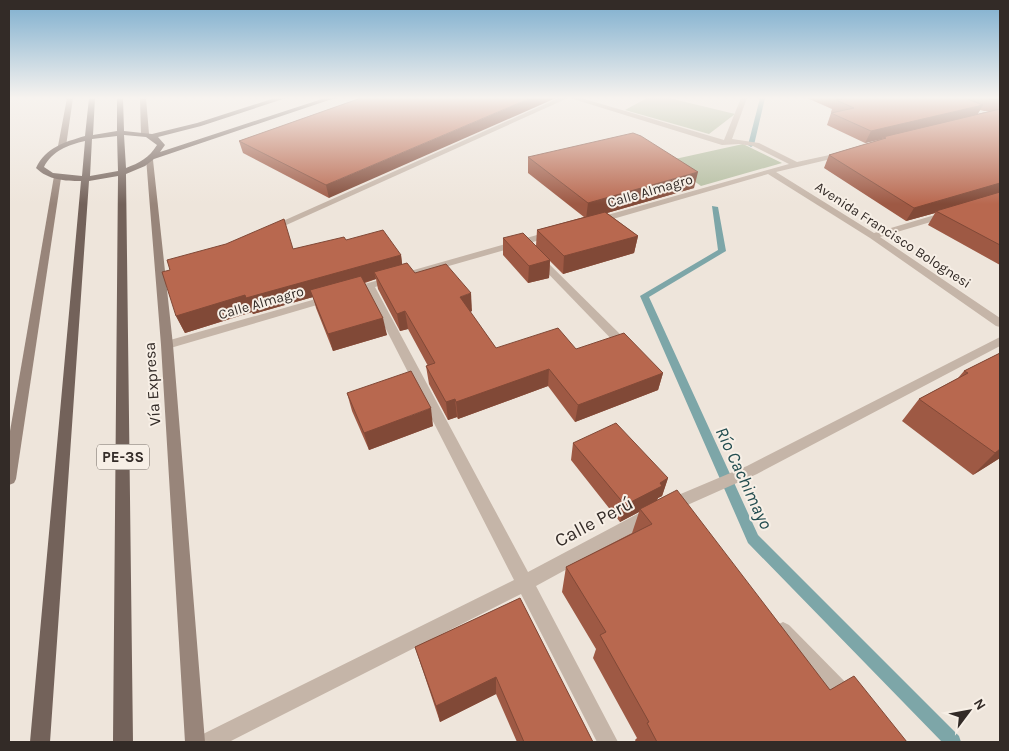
<svg xmlns="http://www.w3.org/2000/svg" width="1009" height="751" viewBox="0 0 1009 751" font-family="Karla,sans-serif">
	<rect width="100%" height="100%" fill="#eee5db"/>
	<!-- green -->
	<g fill="#b1bb9d">
		<path d="M647 98H669L735 114 709 134 625 110Z"/>
		<path d="M743 144 782 163 701 186 666 161Z"/>
	</g>
	<g fill="none" stroke-linecap="round" stroke-linejoin="round">
		<!-- stream -->
		<g fill="#7da6a8" fill-rule="evenodd">
			<path d="M760 98H765L754 145 751 147 748 145Z"/>
			<path d="M712 206 718 207 726 251 649 297 758 535 959 736 961 742H942L748 543 640 296 718 250Z"/>
		</g>
		<!-- street -->
		<g fill="#c5b5a8" fill-rule="evenodd">
			<path d="M559 98H568L273 231H267L265 229Z"/>
			<path d="M570 98H581L724 140 741 98H747L732 139 759 143 797 162 848 151V155L776 172 874 233 945 212H951V216L880 237 1000 318V327L996 326 870 238 768 174 599 223H593V219L789 164 753 146 739 144 722 145Z"/>
			<path d="M551 231 556 234 554 236 375 287 528 572 643 511 649 509 655 511 657 516 655 521 536 586 618 742H597L521 594 229 742H198L201 735 514 580 366 290 351 294 346 291 347 289Z"/>
			<path d="M538 255 541 256 628 342 630 345 628 348H620L535 260V256Z"/>
			<path d="M330 295 334 296 335 298 334 300 167 349 161 345 163 342Z"/>
			<path d="M1000 337V346L757 474 674 511 669 513 664 511 661 506 664 501 747 466Z"/>
			<path d="M783 622 789 625 855 692 858 699 855 706 848 709 841 706 777 637 774 631 777 625Z"/>
		</g>
		<!-- secondary -->
		<g fill="#98857a" fill-rule="evenodd">
			<path d="M67 98H73L66 146 62 148 58 146Z"/>
			<path d="M140 98H146L149 134 145 136 141 134Z"/>
			<path d="M146 158 153 160 173 345 205 742H185L161 345Z"/>
			<path d="M54 176 61 178 16 479 14 483 9 485V437Z"/>
		</g>
		<!-- primary -->
		<path fill="#73625a" fill-rule="evenodd" d="M89 98H95L93 135 117 131V98H123L124 131 152 134 197 123 275 98H286L201 126 158 137 165 145 160 152 325 98H335L154 159 145 166 126 174 133 742H113L118 176 89 181 50 742H30L81 181C65 181 48 180 36 168 46 147 65 142 85 136ZM124 135 146 137 157 145C149 158 139 163 126 168ZM117 136 118 171 90 176 92 139ZM85 141 82 176 53 173 44 167C52 151 68 145 85 141Z"/>
	</g>
	<!-- wall -->
	<g fill="#9e5944" fill-rule="evenodd">
		<path d="M361 98 329 198 243 153 239 141Z"/>
		<path d="M807 98H1000V265L928 225 935 213 906 221 824 168 829 155 882 139 865 143 827 125 831 113 832 112H831L832 109ZM980 110 984 111H990L977 114Z"/>
		<path d="M528 157 694 188 607 213 638 236 634 253 563 274 550 261 549 278 528 283 503 255V238L536 246 537 230 584 217 528 173Z"/>
		<path d="M346 240 401 255 402 264 415 273 472 311 470 312 496 348 576 349 663 373 658 390 575 422 548 386 458 419 457 417 448 420 429 384 426 366H428L408 329 400 331 378 289 376 279 365 283 387 335 333 351 316 308 313 297 253 314 252 312 185 333 176 316 293 249Z"/>
		<path d="M1000 353V458L973 475 902 421 919 399 958 378 964 371Z"/>
		<path d="M347 393 433 426 369 450 352 411Z"/>
		<path d="M573 443 668 478 662 496 658 498 657 500 830 690 907 742H636L635 740 637 738 593 658 596 649 562 592 566 567 632 533 639 512 620 522 571 460Z"/>
		<path d="M520 598 593 742H517L496 694 440 722 415 647Z"/>
	</g>
	<!-- shaded-wall -->
	<g fill="#814937">
		<path d="M531 98H556L329 198 326 185Z"/>
		<path d="M983 105 976 117 883 137 882 139 865 143 871 131Z"/>
		<path d="M698 172 694 188 586 219 588 203Z"/>
		<path d="M1000 183V194L936 211 935 213 906 221 914 208Z"/>
		<path d="M638 236 634 253 563 274 564 256Z"/>
		<path d="M401 255 403 272H374L376 279 313 297 310 290 313 297 253 314 246 298Z"/>
		<path d="M550 260 549 278 528 283 529 266Z"/>
		<path d="M471 293 472 311 461 315 460 297Z"/>
		<path d="M245 295 252 312 185 333 176 316Z"/>
		<path d="M405 311 408 329 400 331 397 314Z"/>
		<path d="M383 318 387 335 333 351 328 334Z"/>
		<path d="M549 369 548 386 458 419 456 402Z"/>
		<path d="M663 373 658 390 575 422 578 405Z"/>
		<path d="M455 399 457 417 448 420 446 402Z"/>
		<path d="M431 408 433 426 369 450 364 433Z"/>
		<path d="M1000 449V458L973 475 995 453Z"/>
		<path d="M668 478 662 496 658 498 656 503 640 509 639 512 620 522 625 505Z"/>
		<path d="M496 677V694L440 722 436 706Z"/>
	</g>
	<!-- building -->
	<g fill="#b8684f" stroke="#814937">
		<path d="M361 98H531L326 185 239 141Z"/>
		<path d="M840 98H965L983 105 871 131 831 113 854 108 836 100 842 99Z"/>
		<path d="M988 98H1000V100L990 99Z"/>
		<path d="M1000 109V183L914 208 829 155 886 138 883 137Z"/>
		<path d="M633 133 641 136 698 172 588 203 528 157Z"/>
		<path d="M1000 192V245L936 211Z"/>
		<path d="M605 212 638 236 564 256 537 230Z"/>
		<path d="M284 219 293 249 344 237 346 240 383 230 401 255 246 298 245 295 176 316 162 272 170 270 167 260 226 244Z"/>
		<path d="M523 233 550 260 529 266 503 238Z"/>
		<path d="M407 263 415 273 446 264 471 293 460 297 496 348 558 328 576 349 624 333 663 373 578 405 549 369 456 402 455 399 446 402 426 366 435 363 405 311 397 314 374 272Z"/>
		<path d="M361 276 383 318 328 334 310 290Z"/>
		<path d="M1000 353V449L995 453 919 399 968 373 964 371Z"/>
		<path d="M411 371 431 408 364 433 347 393Z"/>
		<path d="M616 423 668 478 660 483 662 486 625 505 573 443Z"/>
		<path d="M677 490 830 690 854 676 907 742H657L647 723 649 722 600 635 606 632 566 567 652 524 640 509Z"/>
		<path d="M520 598 593 742H524L496 677 436 706 415 647Z"/>
	</g>
	<!-- sky -->
	<linearGradient id="sky" x2="0" y2="1"><stop stop-color="#7daece"/><stop offset="0.48" stop-color="#f7f3ef"/><stop offset="1" stop-color="#f7f3ef" stop-opacity="0"/></linearGradient>
	<rect width="1009" height="204" fill="url(#sky)"/>
	<g text-anchor="middle" dominant-baseline="central" stroke-width="4" stroke-linejoin="round" paint-order="stroke">
		<!-- far-street labels -->
		<g font-size="14" fill="#332b27" stroke="#f7efe6">
			<text transform="translate(650 191) rotate(-16)">Calle Almagro</text>
			<text transform="translate(893 235) rotate(33)">Avenida Francisco Bolognesi</text>
			<text transform="translate(261 303) rotate(-16)">Calle Almagro</text>
		</g>
		<!-- shield labels -->
		<rect fill="#f7efe6" stroke="#6e6660" stroke-width="1" x="97" y="444.5" width="52" height="25" rx="4"/>
		<g font-size="15" font-weight="bold" fill="#332b27">
			<text x="123" y="457">PE-3S</text>
		</g>
		<!-- street labels -->
		<g font-size="16" fill="#332b27" stroke="#f7efe6">
			<text transform="translate(152 384) rotate(-94)">Vía Expresa</text>
		</g>
		<!-- water labels -->
		<g font-size="18" font-style="italic" fill="#224c4f" stroke="#f7efe6">
			<text transform="translate(744 478) rotate(65)">Río Cachimayo</text>
		</g>
		<!-- near-street labels -->
		<g font-size="19" fill="#332b27" stroke="#f7efe6">
			<text transform="translate(594 522) rotate(-28)">Calle Perú</text>
		</g>
	</g>
	<!-- border -->
	<rect width="1009" height="751" fill="none" stroke="#332b27" stroke-width="20"/>
	<!-- north arrow -->
	<g transform="translate(969 711) rotate(58)" stroke="#f7efe6" stroke-width="4" paint-order="stroke">
	<path d="M0-4L9 19L0 12L-9 19Z" fill="#332b27"/>
	<text y="-8" font-size="14" font-weight="bold" text-anchor="middle" fill="#332b27">N</text>
	</g>
</svg>
